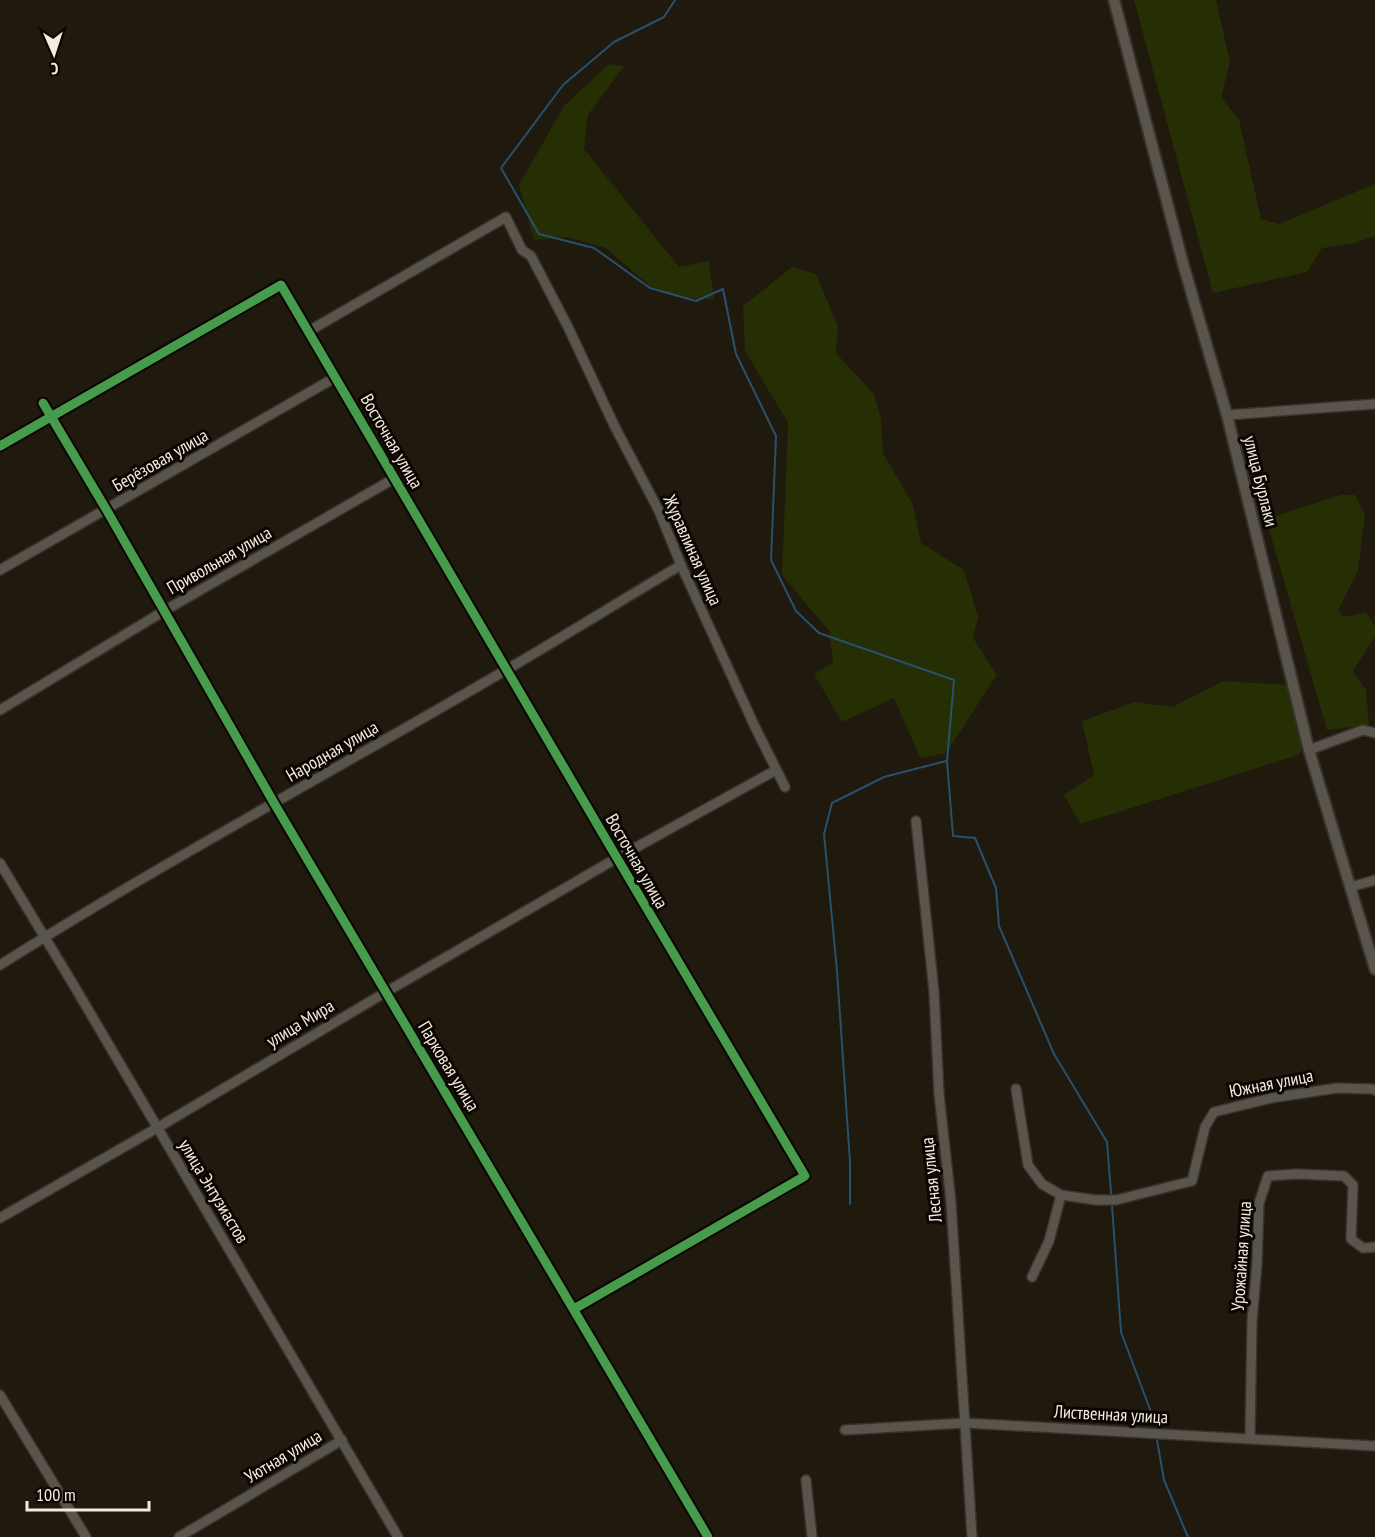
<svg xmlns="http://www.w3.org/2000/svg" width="1375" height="1537" viewBox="0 0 1375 1537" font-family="'PT Sans Narrow',sans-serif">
	<rect width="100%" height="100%" fill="#20190e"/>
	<!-- green -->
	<g fill="#262e04">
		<path d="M1134 0H1216L1230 62 1221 97 1239 120 1261 219 1279 224 1375 184V236L1354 243 1322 248 1307 272 1213 293Z"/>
		<path d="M609 64 624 66 588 115 584 149 679 267 709 261 714 299 683 298 650 286 606 248 567 237 534 240 519 185 564 106Z"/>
		<path d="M792 267 816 274 838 327 836 353 874 394 881 419 883 453 913 505 921 543 964 570 978 617 973 638 997 675 946 753 920 758 894 698 842 722 814 674 833 662 829 631 782 575 788 423 745 351 743 306Z"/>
		<path d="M1341 495H1355L1365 514 1358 571 1338 610 1343 617 1366 612 1375 627V637L1353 671 1366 690 1369 725 1327 730 1266 519Z"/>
		<path d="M1224 681 1288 685 1304 745 1298 755 1081 824 1064 795 1094 775 1082 721 1135 702 1172 707Z"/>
	</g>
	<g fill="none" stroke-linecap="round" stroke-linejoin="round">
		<!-- stream -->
		<g stroke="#28516e" stroke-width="2">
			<path d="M675 0 664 17 614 42 563 85 501 168 539 234 594 248 650 288 696 301 723 289 736 354 776 436 771 560 796 611 819 633 954 680 947 761 953 836 975 838 996 888 999 926 1054 1054 1107 1142 1111 1193"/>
			<path d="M850 1204V1162L837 971 824 834 832 803 884 777 946 761"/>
			<path d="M1112 1206 1121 1332 1154 1420"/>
			<path d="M1157 1440 1164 1480 1188 1537"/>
		</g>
		<!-- minor casing -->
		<g stroke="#38322b" stroke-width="12">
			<g id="minor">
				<path d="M309 331 506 217 522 250 531 256 568 327 615 427 659 511 681 565 755 727 785 787"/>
				<path d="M43 403 106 509 274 803 708 1537"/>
				<path d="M1227 415 1375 404"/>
				<path d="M0 446 281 285 617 858 805 1176 574 1309"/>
				<path d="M0 570 336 377"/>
				<path d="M0 710 164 611 395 478"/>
				<path d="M1309 750 1363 730 1375 733"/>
				<path d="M916 821 934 992 939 1094 951 1202 972 1537"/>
				<path d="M0 863 76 989 398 1537"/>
				<path d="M1350 887 1375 880"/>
				<path d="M0 965C165 861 337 769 506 670 564 636 622 600 681 565"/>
				<path d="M1016 1089 1028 1165 1042 1184 1061 1195 1096 1200H1116L1192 1181 1205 1127 1214 1112 1271 1098 1337 1088 1372 1089 1375 1090"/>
				<path d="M0 1218 157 1128 386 992 617 858 776 770"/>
				<path d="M1032 1277 1049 1241 1061 1195"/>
				<path d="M0 1395 86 1537"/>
				<path d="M845 1430 965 1423 1375 1446"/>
				<path d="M1250 1438 1252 1322 1257 1264 1259 1203 1268 1176 1297 1174 1344 1176 1353 1185 1351 1239 1363 1248 1375 1247"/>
				<path d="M806 1480 812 1537"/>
				<path d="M179 1537 342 1440"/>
			</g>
		</g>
		<!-- tertiary casing -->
		<g stroke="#38322b" stroke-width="14">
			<path id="tertiary" d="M1114 0 1184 267 1227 415 1309 750 1375 969"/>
		</g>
		<!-- minor -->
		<use href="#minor" stroke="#59544c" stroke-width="9"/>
		<!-- tertiary -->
		<use href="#tertiary" stroke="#59544c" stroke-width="10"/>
		<!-- cycleway casing -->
		<g stroke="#0b0602" stroke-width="13">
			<g id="cycleway">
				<path d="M43 403 106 509 274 803 708 1537"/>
				<path d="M0 446 281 285 617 858 805 1176 574 1309"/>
			</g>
		</g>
		<!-- cycleway -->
		<use href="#cycleway" stroke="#469c4c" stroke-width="9"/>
	</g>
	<g text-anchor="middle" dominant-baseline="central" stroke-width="6" stroke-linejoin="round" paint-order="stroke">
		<!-- street labels -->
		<g font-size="18" fill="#f4ebdf" stroke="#0b0602">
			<text transform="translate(392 441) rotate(60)">Восточная улица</text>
			<text transform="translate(160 460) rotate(-30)">Берёзовая улица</text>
			<text transform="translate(1261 481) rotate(76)">улица Бурлаки</text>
			<text transform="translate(693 550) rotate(66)">Журавлиная улица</text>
			<text transform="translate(219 560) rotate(-30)">Привольная улица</text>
			<text transform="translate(332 751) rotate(-30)">Народная улица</text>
			<text transform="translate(637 861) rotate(60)">Восточная улица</text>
			<text transform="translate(300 1023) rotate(-31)">улица Мира</text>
			<text transform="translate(449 1066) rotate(59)">Парковая улица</text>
			<text transform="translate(1271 1083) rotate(-11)">Южная улица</text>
			<text transform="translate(931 1180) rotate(-96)">Лесная улица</text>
			<text transform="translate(214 1191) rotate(59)">улица Энтузиастов</text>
			<text transform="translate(1241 1256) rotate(-86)">Урожайная улица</text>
			<text transform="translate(1111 1414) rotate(3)">Лиственная улица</text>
			<text transform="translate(283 1456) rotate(-31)">Уютная улица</text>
		</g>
	</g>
	<!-- north arrow -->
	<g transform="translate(54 54) rotate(177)" stroke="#0b0602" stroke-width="4.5" paint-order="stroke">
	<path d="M0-4.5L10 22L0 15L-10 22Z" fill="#f4ebdf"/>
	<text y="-9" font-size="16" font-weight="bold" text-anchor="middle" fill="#f4ebdf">С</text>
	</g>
	<!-- scale -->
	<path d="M27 1501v9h122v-9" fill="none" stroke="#f4ebdf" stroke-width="3"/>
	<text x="36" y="1501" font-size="18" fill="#f4ebdf" stroke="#0b0602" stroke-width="4.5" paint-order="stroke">100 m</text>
</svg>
